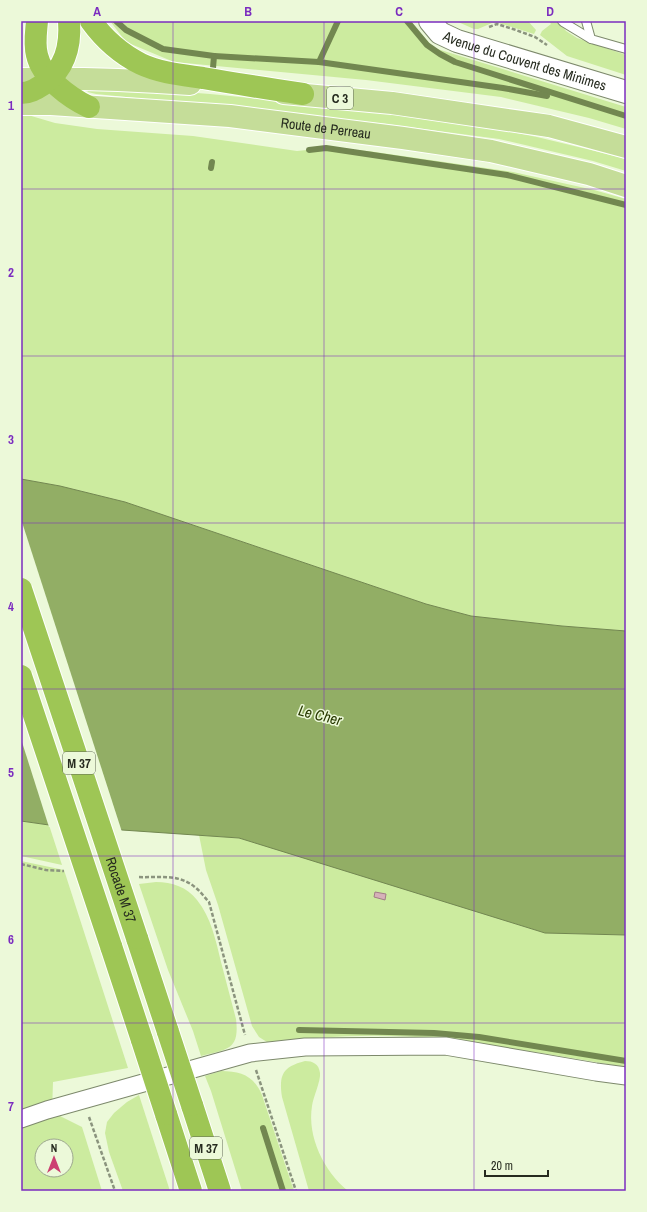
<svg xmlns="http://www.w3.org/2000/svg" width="647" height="1212" viewBox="0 0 647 1212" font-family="'Archivo Narrow',sans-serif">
	<rect width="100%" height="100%" fill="#ecf9d9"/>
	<!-- green -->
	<g fill="#cceb9f" fill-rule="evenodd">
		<path d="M110 21H409L434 48 626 107V129L589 118 501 97 366 80 174 62 126 42Z"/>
		<path d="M456 21H528L536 30 534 34 499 23H492L478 29H474Z"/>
		<path d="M549 21H558L566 31 577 38 626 55V75L567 56 540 35 542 31 551 24Z"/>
		<path d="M86 89H144L210 94 322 105 476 125 537 137 595 151 626 159V171L593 161 499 139 446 132 387 124 235 108 96 94 88 92Z"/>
		<path d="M21 113 28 115 55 123 97 129 193 136 297 151 326 148 368 151 513 172 594 190 626 199V631L562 626 471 616 426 604 125 502 60 486 21 479Z"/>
		<path d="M21 821 49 825 62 865 21 856Z"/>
		<path d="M199 835 239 838 545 933 626 935V1067C564 1057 502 1046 440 1039 383 1033 324 1036 267 1042L259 1037 252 1026 218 905 206 870Z"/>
		<path d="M21 861 64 870 128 1068 53 1082 52 1112 82 1127 102 1191H21ZM42 1146H66V1170H42Z"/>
		<path d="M156 882C172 882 187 887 197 900 211 917 216 941 221 962 226 981 231 1000 236 1019 240 1051 226 1049 201 1056L193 1031 168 970 139 884Z"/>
		<path d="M305 1061C313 1061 319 1064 320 1073 321 1081 313 1097 312 1106 307 1137 324 1171 348 1191H309L282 1097C279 1075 282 1067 305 1061Z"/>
		<path d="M221 1071C241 1071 254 1076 262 1095L294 1191H242L211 1091 205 1076Z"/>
		<path d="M139 1095 170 1191H123L109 1152 105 1133 107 1122 114 1113 127 1102Z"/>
	</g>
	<!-- water -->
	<path fill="#92ae65" stroke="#728750" d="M21 479 60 486 125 502 426 604 471 616 562 626 626 631V935L545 933 239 838 49 825 21 821Z"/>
	<!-- pier -->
	<path fill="#ecf9d9" d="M21 519 122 832 49 827 21 739Z"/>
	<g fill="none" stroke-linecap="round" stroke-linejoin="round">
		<!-- stream -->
		<g stroke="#728750" stroke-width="6">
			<path d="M116 21 126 30 163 49 214 56 213 68"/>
			<path d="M407 21 427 45 440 54 455 62 626 116"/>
			<path d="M214 56 319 62 503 88 547 96"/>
			<path d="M319 62 338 21"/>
			<path d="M309 150 326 148 507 175 626 205"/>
			<path d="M211 168 212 162"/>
			<path d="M299 1030 434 1033 479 1037 626 1061"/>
			<path d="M263 1128 283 1191"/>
		</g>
	</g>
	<!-- building -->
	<path fill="#d6b1b9" stroke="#a07d85" d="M375 892 386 894 385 900 374 897Z"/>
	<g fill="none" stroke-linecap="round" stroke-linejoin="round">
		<!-- lane casing -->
		<g stroke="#7d896c" stroke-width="10">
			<g id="lane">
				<path d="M562 21 563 22 591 39"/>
				<path d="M586 21 591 39 626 49"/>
			</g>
		</g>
		<!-- street casing -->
		<g stroke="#7d896c" stroke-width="19">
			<path id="street" d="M21 1119 47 1110 250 1053 305 1047 445 1046 596 1072 626 1076"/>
		</g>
		<!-- secondary casing -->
		<g stroke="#7d896c" stroke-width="24">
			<g id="secondary">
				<path id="s1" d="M430 21 440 33 457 41 626 92"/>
			</g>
		</g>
		<!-- primary casing -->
		<g stroke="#fff" stroke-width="24">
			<g id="primary">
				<path d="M21 79C77 78 134 80 190 84"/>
				<path d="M284 93 392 103 549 126 626 147"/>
				<path id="s2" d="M21 104H51L230 116 403 138 491 151 589 174 626 186"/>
			</g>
		</g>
		<!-- highway casing -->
		<g stroke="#fff" stroke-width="24">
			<g id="highway">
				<path d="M37 21C36 33 34 44 37 55 42 78 70 98 89 107"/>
				<path d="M91 21C104 39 121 54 141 64 160 73 183 75 203 78 237 84 270 89 303 94"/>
				<path d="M21 93C30 93 36 89 44 84 65 68 71 47 69 21"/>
				<path d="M137 938 168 1032"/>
				<path d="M111 946 142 1040"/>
				<path d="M192 1105 220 1191"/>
				<path d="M166 1114 191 1191"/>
			</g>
		</g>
		<!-- path -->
		<g stroke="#8b947e" stroke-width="2.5" stroke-dasharray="4 2" stroke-linecap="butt">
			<path d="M489 27 497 24 513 29 535 37 547 45"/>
			<path d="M21 864 46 870 64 871"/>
			<path d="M139 877C159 878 179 873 196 888 201 892 205 898 209 902L245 1035"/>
			<path d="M256 1070 296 1191"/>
			<path d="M89 1117 115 1191"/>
		</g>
		<!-- lane -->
		<use href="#lane" stroke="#fff" stroke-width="8"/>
		<!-- street -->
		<use href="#street" stroke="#fff" stroke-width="17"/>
		<!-- secondary -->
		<use href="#secondary" stroke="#fff" stroke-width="22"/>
		<!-- primary -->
		<use href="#primary" stroke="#c5dd99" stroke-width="22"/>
		<!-- highway -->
		<use href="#highway" stroke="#9ec655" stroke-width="22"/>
		<!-- highway-bridge casing -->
		<g stroke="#fff" stroke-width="24" stroke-linecap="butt">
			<g id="highway-bridge">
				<path id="s3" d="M21 589 137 938"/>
				<path d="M21 676 111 946"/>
				<path d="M168 1032 192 1105"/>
				<path d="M142 1040 166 1114"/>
			</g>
		</g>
		<!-- highway-bridge -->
		<use href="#highway-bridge" stroke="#9ec655" stroke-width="22"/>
	</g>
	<!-- grid -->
	<path fill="none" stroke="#7b2cbf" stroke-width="1" stroke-opacity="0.55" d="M173 21V1191M324 21V1191M474 21V1191M21 189H626M21 356H626M21 523H626M21 689H626M21 856H626M21 1023H626"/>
	<g text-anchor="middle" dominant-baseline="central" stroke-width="3" stroke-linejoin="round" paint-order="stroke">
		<!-- shield labels -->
		<g fill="#ecf9d9" stroke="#616957" stroke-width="1">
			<rect x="327" y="87" width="26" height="22" rx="3"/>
			<rect x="63" y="752" width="32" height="22" rx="3"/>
			<rect x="190" y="1137" width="32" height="22" rx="3"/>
		</g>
		<g font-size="13" font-weight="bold" fill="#262b1f">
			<text x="340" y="98">C 3</text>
			<text x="79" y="763">M 37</text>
			<text x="206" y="1148">M 37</text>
		</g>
		<!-- street labels -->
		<g font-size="14" fill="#262b1f" stroke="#ecf9d9">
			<text stroke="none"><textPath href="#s1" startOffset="105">Avenue du Couvent des Minimes</textPath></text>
			<text stroke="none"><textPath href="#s2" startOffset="306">Route de Perreau</textPath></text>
			<text stroke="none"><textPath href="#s3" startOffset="317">Rocade M 37</textPath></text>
		</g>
		<!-- water labels -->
		<g font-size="15" font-style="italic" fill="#273800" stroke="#ecf9d9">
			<text transform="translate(320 715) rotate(14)">Le Cher</text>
		</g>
	</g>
	<!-- border -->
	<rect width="647" height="1212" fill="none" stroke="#ecf9d9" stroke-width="44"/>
	<!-- north arrow -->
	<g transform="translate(54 1158)"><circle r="19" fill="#ecf9d9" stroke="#9da78f"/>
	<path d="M0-3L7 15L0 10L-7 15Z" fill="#cc4071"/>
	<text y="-6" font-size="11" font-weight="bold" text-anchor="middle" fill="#262b1f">N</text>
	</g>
	<!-- scale -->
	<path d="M485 1170v6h63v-6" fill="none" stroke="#262b1f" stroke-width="2"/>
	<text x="491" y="1170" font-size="12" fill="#262b1f" stroke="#ecf9d9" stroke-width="3" paint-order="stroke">20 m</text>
	<rect x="22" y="22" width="603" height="1168" fill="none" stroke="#7b2cbf" stroke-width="1.5"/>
	<g font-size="13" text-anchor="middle" font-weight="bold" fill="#7b2cbf">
		<text x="97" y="16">A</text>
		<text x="248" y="16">B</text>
		<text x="399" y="16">C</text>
		<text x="550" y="16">D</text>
		<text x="11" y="110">1</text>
		<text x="11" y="277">2</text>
		<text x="11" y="444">3</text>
		<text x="11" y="611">4</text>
		<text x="11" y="777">5</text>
		<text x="11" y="944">6</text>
		<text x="11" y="1111">7</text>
	</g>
</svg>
